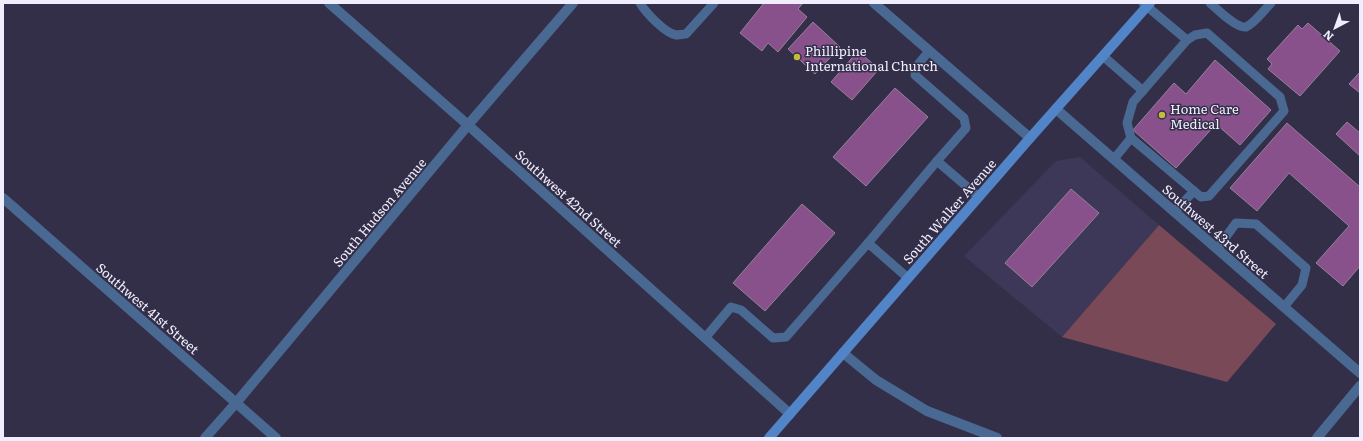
<svg xmlns="http://www.w3.org/2000/svg" width="1363" height="441" viewBox="0 0 1363 441" font-family="Literata,serif">
	<rect width="100%" height="100%" fill="#332f48"/>
	<!-- built -->
	<path fill="#3d3857" d="M1080 157 1159 225 1062 337 964 256 1056 161Z"/>
	<!-- green -->
	<path fill="#7a4958" d="M1159 225 1276 324 1227 382 1062 337Z"/>
	<!-- building -->
	<g fill="#88518c" stroke="#978198">
		<path d="M764 3H803L798 9 807 17 778 52 768 43 762 51 740 33Z"/>
		<path d="M813 22 840 47 815 74 788 49Z"/>
		<path d="M1308 23 1340 51 1300 96 1268 69 1272 64 1267 59 1298 25 1302 29Z"/>
		<path d="M858 51 879 69 852 100 831 82Z"/>
		<path d="M1215 60 1271 110 1240 145 1216 124 1176 168 1133 130 1174 83 1186 94Z"/>
		<path d="M1360 72V93L1349 84Z"/>
		<path d="M895 88 928 117 866 186 833 157Z"/>
		<path d="M1347 122 1360 133V156L1336 134Z"/>
		<path d="M1287 123 1360 187V266L1343 286 1316 263 1349 226 1289 173 1257 211 1230 188Z"/>
		<path d="M1071 189 1099 213 1032 287 1005 263Z"/>
		<path d="M802 204 835 233 765 311 733 283Z"/>
	</g>
	<g fill="none" stroke-linecap="round" stroke-linejoin="round">
		<!-- service -->
		<g stroke="#496992" stroke-width="9">
			<path d="M640 3C646 13 665 33 676 35 679 35 683 34 686 34L714 3"/>
			<path d="M1143 3 1187 40 1133 102 1127 123 1131 138 1201 197 1209 196 1284 111 1280 97 1207 33 1195 35 1187 40"/>
			<path d="M1210 3C1217 9 1237 29 1246 27 1254 24 1265 9 1271 3"/>
			<path d="M929 51 916 67 915 75 964 118 966 128 937 161"/>
			<path d="M1103 56 1143 91"/>
			<path d="M1114 159 1131 138"/>
			<path d="M1174 212 1194 191"/>
			<path d="M868 243 937 161 979 197"/>
			<path d="M1217 249 1236 223 1256 224 1306 268 1302 285 1284 307"/>
			<path d="M705 338 731 307 741 310 773 338 786 337 868 243 908 278"/>
		</g>
		<!-- minor -->
		<g stroke="#496992" stroke-width="10">
			<path d="M329 3 468 125 790 414"/>
			<path d="M874 3 1030 138"/>
			<path d="M1056 109 1360 373"/>
			<path d="M3 198 276 438"/>
			<path d="M843 353 876 380 927 411 997 438"/>
			<path d="M205 438 236 403 468 125 573 3"/>
			<path d="M1317 438 1360 386"/>
		</g>
		<!-- secondary -->
		<path stroke="#5285c8" stroke-width="10" d="M769 438 1030 138 1150 3"/>
	</g>
	<!-- markers -->
	<g fill="#c6bc3c" stroke="#332f48" stroke-width="1.5">
		<circle cx="797" cy="57" r="4"/>
		<circle cx="1162" cy="115" r="4"/>
	</g>
	<g text-anchor="middle" dominant-baseline="central" stroke-width="3" stroke-linejoin="round" paint-order="stroke">
		<!-- poi labels -->
		<g font-size="13" fill="#f0eefe" stroke="#332f48" text-anchor="start">
			<text x="805" y="50">Phillipine<tspan x="805" dy="15">International Church</tspan></text>
			<text x="1170" y="108">Home Care<tspan x="1170" dy="15">Medical</tspan></text>
		</g>
		<!-- street labels -->
		<g font-size="13" fill="#f0eefe" stroke="#332f48">
			<text transform="translate(569 198) rotate(42)">Southwest 42nd Street</text>
			<text transform="translate(949 211) rotate(-49)">South Walker Avenue</text>
			<text transform="translate(379 212) rotate(-50)">South Hudson Avenue</text>
			<text transform="translate(1216 231) rotate(41)">Southwest 43rd Street</text>
			<text transform="translate(148 308) rotate(41)">Southwest 41st Street</text>
		</g>
	</g>
	<!-- border -->
	<rect width="1363" height="441" fill="none" stroke="#f0eefe" stroke-width="8"/>
	<!-- north arrow -->
	<g transform="translate(1335 28) rotate(221)" stroke="#332f48" stroke-width="3" paint-order="stroke">
	<path d="M0-3L7 15L0 10L-7 15Z" fill="#f0eefe"/>
	<text y="-6" font-size="11" font-weight="bold" text-anchor="middle" fill="#f0eefe">N</text>
	</g>
</svg>
